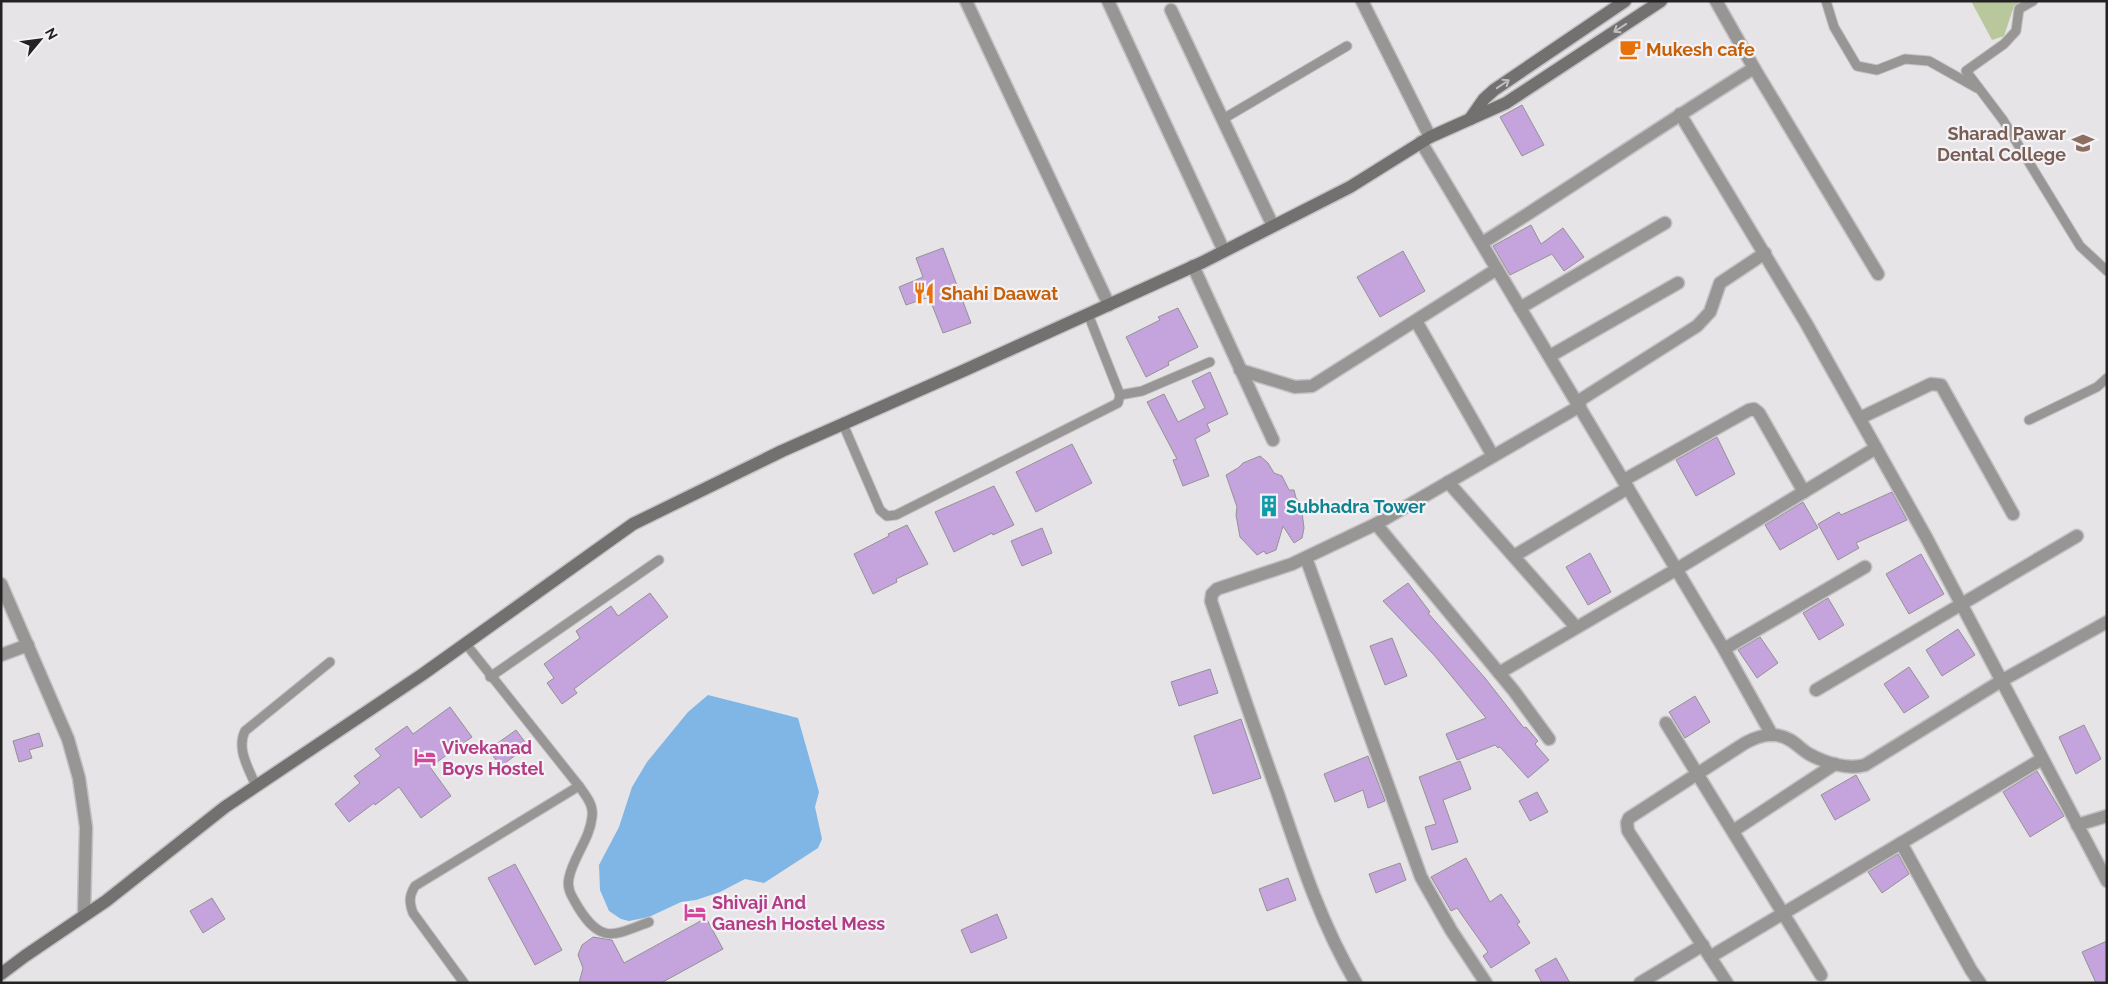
<svg xmlns="http://www.w3.org/2000/svg" width="2108" height="984" viewBox="0 0 2108 984" font-family="Raleway,sans-serif">
	<rect width="100%" height="100%" fill="#e7e4e8"/>
	<!-- green -->
	<path fill="#b9c79c" d="M1971 1H2023L2014 6 2004 36 1992 40Z"/>
	<!-- water -->
	<path fill="#7fb6e5" d="M708 695 798 718 819 792 815 807 822 839 818 848 764 883 745 879 720 892 696 900 681 902 649 917 629 921 621 919 609 911 600 890 599 865 619 827 632 787 647 762 688 712Z"/>
	<!-- building -->
	<g fill="#c5a3dd" stroke="#949295">
		<path d="M1522 105 1544 145 1522 156 1500 117Z"/>
		<path d="M1531 225 1541 244 1563 228 1584 257 1564 271 1552 254 1510 275 1493 246Z"/>
		<path d="M943 248 971 323 943 333 929 297 906 305 899 287 923 277 916 258Z"/>
		<path d="M1403 251 1425 291 1380 317 1357 277Z"/>
		<path d="M1178 308 1198 347 1168 362 1169 365 1146 377 1126 337 1160 320 1158 317Z"/>
		<path d="M1210 372 1228 414 1207 424 1210 431 1195 439 1209 476 1183 486 1173 460 1177 459 1147 402 1164 394 1178 422 1205 408 1192 381Z"/>
		<path d="M1717 437 1735 474 1696 496 1676 460Z"/>
		<path d="M1072 444 1092 483 1036 512 1016 472Z"/>
		<path d="M1260 456 1268 463 1274 473 1282 476 1289 490H1294L1296 498 1301 504 1304 528 1302 538 1294 543 1283 526 1276 550 1266 554 1264 551 1257 555 1240 537 1236 515 1237 507 1226 475 1238 468 1243 463Z"/>
		<path d="M994 486 1014 525 993 535 992 533 954 552 935 512Z"/>
		<path d="M1892 492 1907 520 1856 543 1859 548 1838 560 1818 524 1839 512 1841 515Z"/>
		<path d="M1803 502 1818 528 1780 550 1765 525Z"/>
		<path d="M907 525 928 564 896 579 897 582 873 594 854 554 889 536 888 534Z"/>
		<path d="M1042 528 1052 553 1022 566 1011 541Z"/>
		<path d="M1590 553 1611 592 1588 605 1566 567Z"/>
		<path d="M1921 554 1944 594 1909 614 1886 574Z"/>
		<path d="M1408 583 1430 612 1428 613 1485 678 1524 728 1526 727 1538 741 1535 744 1549 760 1528 778 1500 747 1498 748 1495 745 1457 760 1446 734 1486 718 1434 655 1383 601Z"/>
		<path d="M650 593 668 617 574 689 577 693 562 704 547 683 554 678 544 664 580 638 576 631 611 606 618 616Z"/>
		<path d="M1828 598 1844 625 1819 640 1803 613Z"/>
		<path d="M1958 629 1975 655 1942 676 1926 650Z"/>
		<path d="M1760 637 1778 663 1757 678 1738 650Z"/>
		<path d="M1392 638 1407 676 1385 685 1370 646Z"/>
		<path d="M1909 667 1929 697 1904 713 1884 684Z"/>
		<path d="M1210 669 1218 693 1179 706 1171 682Z"/>
		<path d="M1695 696 1710 722 1685 738 1669 712Z"/>
		<path d="M450 707 472 737 430 767 451 796 421 818 399 787 375 805 374 803 349 822 335 804 360 783 354 776 381 756 375 749 407 726 413 734Z"/>
		<path d="M1241 719 1261 778 1213 794 1194 736Z"/>
		<path d="M2084 725 2101 759 2076 774 2059 737Z"/>
		<path d="M516 730 528 746 501 766 488 750Z"/>
		<path d="M39 733 43 746 29 750 32 758 19 762 13 741Z"/>
		<path d="M1368 756 1385 801 1368 808 1363 790 1335 802 1324 774Z"/>
		<path d="M1460 761 1471 789 1443 800 1458 842 1432 850 1425 827 1436 824 1419 777Z"/>
		<path d="M2037 771 2064 816 2030 837 2003 792Z"/>
		<path d="M1856 775 1870 800 1835 820 1821 795Z"/>
		<path d="M1537 792 1548 812 1530 821 1519 801Z"/>
		<path d="M1898 854 1909 874 1882 893 1868 872Z"/>
		<path d="M1466 858 1490 902 1501 894 1520 922 1517 924 1530 943 1491 968 1483 956 1488 952 1457 908 1451 911 1431 877Z"/>
		<path d="M1400 863 1406 880 1376 893 1369 874Z"/>
		<path d="M515 864 562 950 535 965 488 878Z"/>
		<path d="M1288 878 1296 900 1267 911 1259 889Z"/>
		<path d="M212 898 225 919 203 933 190 911Z"/>
		<path d="M997 914 1007 938 971 953 961 930Z"/>
		<path d="M706 918 723 949 661 983H579L583 968 578 955 582 945 593 937 612 940 624 963Z"/>
		<path d="M2107 941V983H2096L2082 952Z"/>
		<path d="M1556 958 1570 983H1542L1535 970Z"/>
	</g>
	<g fill="none" stroke-linecap="round" stroke-linejoin="round">
		<!-- lane casing -->
		<g stroke="#c4c1c5" stroke-width="11">
			<g id="lane">
				<path d="M1826 1 1834 27 1857 66 1877 70 1905 59 1929 61 1977 88"/>
				<path d="M2033 1 2019 9 2016 31 2004 44 1966 71 2003 120 2080 246 2107 271"/>
				<path d="M1223 119 1347 46"/>
				<path d="M1120 395 1142 391 1210 362"/>
				<path d="M2029 420 2097 387 2107 378"/>
				<path d="M843 424 880 510 887 516 896 515 1118 403 1120 395 1088 314"/>
				<path d="M490 677 659 560"/>
				<path d="M256 786C249 769 236 749 245 731L330 662"/>
				<path d="M579 786C586 796 594 805 592 817 590 839 573 857 569 878 566 889 573 898 578 907 601 944 613 936 649 922"/>
				<path d="M464 983 413 913C409 902 409 896 415 886L579 786 466 644"/>
			</g>
		</g>
		<!-- street casing -->
		<g stroke="#c4c1c5" stroke-width="15">
			<g id="street">
				<path d="M966 1 1109 305"/>
				<path d="M1108 1 1224 251"/>
				<path d="M1362 1 1430 137"/>
				<path d="M1716 1 1754 68 1878 274"/>
				<path d="M1171 10 1273 226"/>
				<path d="M1680 114 1806 323 1926 537 2107 881"/>
				<path d="M1421 142 1724 649 1772 735"/>
				<path d="M1482 243C1573 186 1662 125 1754 68"/>
				<path d="M1193 266 1273 440"/>
				<path d="M1520 308 1665 223"/>
				<path d="M1416 321 1493 456"/>
				<path d="M1550 356 1678 283"/>
				<path d="M1240 370 1295 387 1312 386 1497 269"/>
				<path d="M1577 402 1697 326 1710 312 1720 283 1765 253"/>
				<path d="M1860 418 1931 384 1941 385 2013 514"/>
				<path d="M1624 480 1749 410 1754 409 1759 413 1804 492"/>
				<path d="M1448 482 1576 627"/>
				<path d="M1376 524 1514 691 1549 739"/>
				<path d="M1514 556 1628 488"/>
				<path d="M1306 558 1421 877 1451 930 1486 983"/>
				<path d="M1 584 68 739 79 778 86 827 84 915"/>
				<path d="M1724 649 1865 567"/>
				<path d="M1 655 28 645"/>
				<path d="M1499 673 1677 569 1876 448"/>
				<path d="M1816 690 2077 536"/>
				<path d="M1666 723 1821 975"/>
				<path d="M2077 825 2107 816"/>
				<path d="M1733 831 1835 764"/>
				<path d="M1901 843 1971 970 1980 983"/>
				<path d="M1710 957 2042 759"/>
				<path d="M1356 983C1321 924 1300 859 1278 794 1255 730 1233 665 1211 601L1212 594 1217 589 1292 564 1376 524 1580 406"/>
				<path d="M1640 983 1703 945"/>
				<path d="M1727 983 1628 831 1627 823 1629 818 1745 743C1760 735 1775 731 1790 740 1797 744 1802 750 1809 754 1825 763 1848 770 1865 765L2001 681 2107 622"/>
			</g>
		</g>
		<!-- secondary casing -->
		<g stroke="#c4c1c5" stroke-width="15">
			<g id="secondary">
				<path d="M1470 119 1484 99 1494 90 1625 1"/>
				<path d="M1 974 25 956 106 901 225 807 423 674 633 524 782 451 965 370 1203 262 1350 187 1430 137 1506 103 1661 1"/>
			</g>
		</g>
		<!-- lane -->
		<use href="#lane" stroke="#989695" stroke-width="9"/>
		<!-- street -->
		<use href="#street" stroke="#989695" stroke-width="12"/>
		<!-- secondary -->
		<use href="#secondary" stroke="#72716f" stroke-width="12"/>
	</g>
	<!-- one-way arrows -->
	<defs><path id="oneway-shaft" d="M-6 0H5M1.5-3L5.5 0L1.5 3" fill="none" stroke-width="1.6" stroke-linecap="round" stroke-linejoin="round" transform="scale(1.25)"/></defs>
	<g stroke="#c0bebf">
		<use href="#oneway-shaft" transform="translate(1620 28) rotate(146)"/>
		<use href="#oneway-shaft" transform="translate(1503 84) rotate(-34)"/>
	</g>
	<!-- icons -->
	<defs>
		<g id="cafe-bare" transform="scale(1.725)"><path d="M-5.5-4.5H6V0H3Q3 3.5 0 3.5H-2.5Q-5.5 3.5-5.5 0ZM3-3.2v2h1.7v-2ZM-6 4.5H4V6H-6Z" fill="#e8710a" stroke="#f4f2f5" stroke-width="2.5" paint-order="stroke"/></g>
		<g id="university-bare" transform="scale(1.725)"><path d="M0-5L7-2L0 1L-7-2ZM-4 1L0 2.5L4 1V4Q0 6-4 4Z" fill="#8d6e63" stroke="#f4f2f5" stroke-width="2.5" paint-order="stroke"/></g>
		<g id="restaurant-bare" transform="scale(1.725)"><path d="M-5-6h1v4h1v-4h1v4h1v-4h1v5L-1.5 .5V6h-2V.5L-5-1ZM5-6V6H3V1.5H1.5Q1.5-4 5-6Z" fill="#e8710a" stroke="#f4f2f5" stroke-width="2.5" paint-order="stroke"/></g>
		<g id="building-bare" transform="scale(1.725)"><path d="M-4-6H4V6H1V3H-1V6H-4ZM-2.5-4.3h1.7v1.8h-1.7ZM.8-4.3h1.7v1.8H.8ZM-2.5-1h1.7V.8h-1.7ZM.8-1h1.7V.8H.8Z" fill="#0f9aa8" stroke="#f4f2f5" stroke-width="2.5" paint-order="stroke"/></g>
		<g id="hotel-bare" transform="scale(1.725)"><path d="M-6-4.5h1.5V1H6V5H4.5V3h-9V5H-6ZM-4 0a1.8 1.8 0 1 1 3.6 0ZM.5 0V-2.5h3Q6-2.5 6 0Z" fill="#d1479c" stroke="#f4f2f5" stroke-width="2.5" paint-order="stroke"/></g>
	</defs>
	<g fill-rule="evenodd">
		<use href="#cafe-bare" x="1630" y="49"/>
		<use href="#university-bare" x="2083" y="143"/>
		<use href="#restaurant-bare" x="924" y="293"/>
		<use href="#building-bare" x="1269" y="506"/>
		<use href="#hotel-bare" x="425" y="757"/>
		<use href="#hotel-bare" x="695" y="912"/>
	</g>
	<g text-anchor="middle" dominant-baseline="central" stroke-width="4.5" stroke-linejoin="round" paint-order="stroke">
		<!-- food labels -->
		<g font-size="18" font-weight="bold" fill="#c56008" stroke="#f4f2f5" text-anchor="start">
			<text x="1646" y="49">Mukesh cafe</text>
			<text x="941" y="293">Shahi Daawat</text>
		</g>
		<!-- education labels -->
		<g font-size="18" font-weight="bold" fill="#785e54" stroke="#f4f2f5" text-anchor="end">
			<text x="2066" y="133">Sharad Pawar<tspan x="2066" dy="21">Dental College</tspan></text>
		</g>
		<!-- culture labels -->
		<g font-size="18" font-weight="bold" fill="#0d838f" stroke="#f4f2f5" text-anchor="start">
			<text x="1286" y="506">Subhadra Tower</text>
		</g>
		<!-- hotel labels -->
		<g font-size="18" font-weight="bold" fill="#b23c85" stroke="#f4f2f5" text-anchor="start">
			<text x="442" y="747">Vivekanad<tspan x="442" dy="21">Boys Hostel</tspan></text>
			<text x="712" y="902">Shivaji And<tspan x="712" dy="21">Ganesh Hostel Mess</tspan></text>
		</g>
	</g>
	<!-- border -->
	<rect width="2108" height="984" fill="none" stroke="#232324" stroke-width="5"/>
	<!-- north arrow -->
	<g transform="translate(40 40) rotate(61)" stroke="#f4f2f5" stroke-width="4" paint-order="stroke">
	<path d="M0-4L9 19L0 12L-9 19Z" fill="#232324"/>
	<text y="-8" font-size="14" font-weight="bold" text-anchor="middle" fill="#232324">N</text>
	</g>
</svg>
